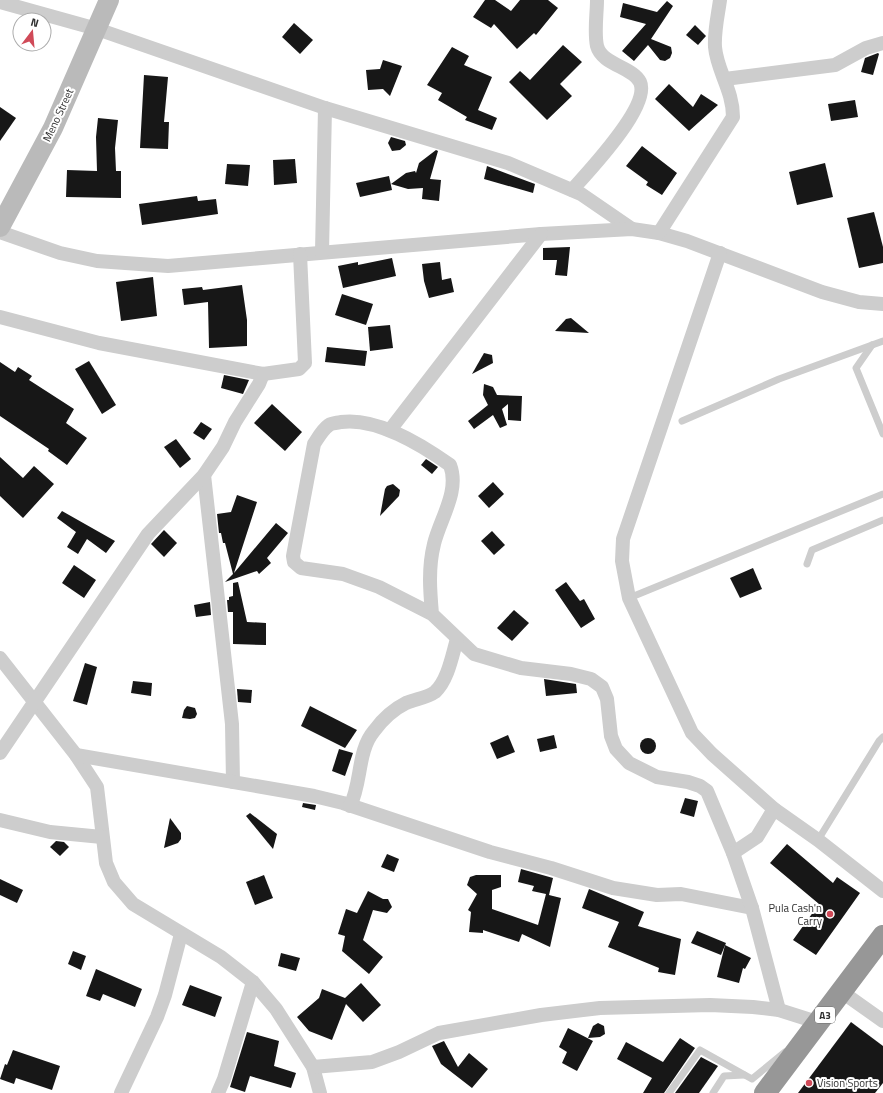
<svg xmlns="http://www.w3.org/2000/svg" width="883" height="1093" viewBox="0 0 883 1093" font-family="'Titillium Web',sans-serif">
	<rect width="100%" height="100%" fill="#fff"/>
	<!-- building -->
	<g fill="#171717">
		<path d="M485 0H495L511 11 520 0H548L558 8 536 35 534 33 517 49 494 24 491 28 473 17Z"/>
		<path d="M667 1 673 6 651 39 671 47 672 53 670 58 665 61 660 60 648 45 634 61 622 51 646 24 620 17 623 3 657 12Z"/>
		<path d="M294 23 313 40 300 54 282 37Z"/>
		<path d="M695 25 706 36 698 45 686 35Z"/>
		<path d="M563 45 582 62 560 84 572 96 547 120 509 82 520 71 530 80Z"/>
		<path d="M452 47 469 56 464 65 492 77 478 110 497 118 492 130 465 120 467 117 438 100 442 93 427 85Z"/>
		<path d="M878 53 879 54 873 75 861 72 865 58Z"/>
		<path d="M383 60 402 66 390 96 383 89 368 90 366 70 380 69Z"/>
		<path d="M144 75 168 77 164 122H169L168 149 140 148Z"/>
		<path d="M669 84 693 107 701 94 718 105 689 131 655 99Z"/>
		<path d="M855 100 858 117 831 121 828 104Z"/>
		<path d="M0 107 16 118 0 141Z"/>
		<path d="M98 118 118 120 115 148 116 171H121V198L66 197 67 170 97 171 96 137Z"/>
		<path d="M391 137 405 141 406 145 400 150 392 151 388 143Z"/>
		<path d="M642 146 677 173 662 195 646 185 648 182 626 166Z"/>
		<path d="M436 150 438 151 430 179 441 180 439 201 422 199 423 188 408 189 391 184 406 173 415 171 416 173 419 163Z"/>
		<path d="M295 159 297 183 274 185 273 160Z"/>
		<path d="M825 163 833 197 797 205 789 172Z"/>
		<path d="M227 164 250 165 248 186 225 184Z"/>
		<path d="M487 166 535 184 533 193 484 179Z"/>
		<path d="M389 176 392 190 360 197 356 183Z"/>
		<path d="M197 196 198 201 216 199 218 214 142 225 139 204Z"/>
		<path d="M874 212 883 247V263L859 268 847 218Z"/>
		<path d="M570 247 567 276 555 275 557 260H543V248Z"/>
		<path d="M392 258 396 276 343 288 338 266 358 262V265Z"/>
		<path d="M440 262 442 280 451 278 454 292 429 298 424 281 422 264Z"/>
		<path d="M153 277 157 316 121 321 116 282Z"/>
		<path d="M242 285 247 320V346L209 348 208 302 184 305 182 289 202 287 203 290Z"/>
		<path d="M342 294 373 304 366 325 335 315Z"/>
		<path d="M571 318 589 333 555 331 566 319Z"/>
		<path d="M390 325 393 348 370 351 368 327Z"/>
		<path d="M327 347 367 351 365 366 325 362Z"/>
		<path d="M484 353 492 355 493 363 472 374Z"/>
		<path d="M89 361 116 405 102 414 75 369Z"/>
		<path d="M0 362 15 372 18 367 32 376 29 380 74 409 66 423 87 438 67 465 48 451 49 449 0 416Z"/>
		<path d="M224 375 249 380 243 394 221 388Z"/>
		<path d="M484 384 493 387 497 395 522 396 521 421 508 420V404L502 409 507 425 500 428 493 415 474 429 468 421 488 405 483 395Z"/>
		<path d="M272 404 302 432 285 451 254 423Z"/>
		<path d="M201 422 212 429 204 440 193 433Z"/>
		<path d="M176 439 191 459 180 468 164 447Z"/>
		<path d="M0 457 23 478 34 466 54 484 23 518 0 496Z"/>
		<path d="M426 459 438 467 432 474 421 465Z"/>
		<path d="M493 482 504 494 489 508 478 496Z"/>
		<path d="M393 484 400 490 399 496 380 516 385 489 387 486Z"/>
		<path d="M237 495 257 502 234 573 276 523 288 533 267 558 271 563 259 574 257 571 225 582 233 574 225 543H223L221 533H219L217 514 231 512Z"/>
		<path d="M62 511 115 541 106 553 87 539 78 554 67 547 76 532 57 518Z"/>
		<path d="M164 530 177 543 164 557 151 544Z"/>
		<path d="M492 531 505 545 494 555 481 541Z"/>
		<path d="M74 565 96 580 84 598 62 583Z"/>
		<path d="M753 568 762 589 740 598 730 578Z"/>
		<path d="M238 582 247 622 266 623V645L233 644V612H228L227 600H229V597L233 596V583Z"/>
		<path d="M566 582 580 601 584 599 595 619 581 628 555 590Z"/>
		<path d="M210 602 211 615 196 617 194 605Z"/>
		<path d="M514 610 529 623 512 641 497 628Z"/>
		<path d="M85 663 97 667 87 705 73 701Z"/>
		<path d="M544 679 576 684 577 693 546 696Z"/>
		<path d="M133 681 152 683 151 696 131 693Z"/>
		<path d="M237 689 252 690 251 703 238 702Z"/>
		<path d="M187 706 195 708 197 714 195 718 190 719 182 718 184 710Z"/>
		<path d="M310 706 357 730 345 748 301 726Z"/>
		<path d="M508 735 515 752 497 759 490 743Z"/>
		<path d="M554 735 557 748 540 752 537 739Z"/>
		<circle cx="648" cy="746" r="8"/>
		<path d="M339 749 353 753 345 776 332 771Z"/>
		<path d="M685 798 698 801 694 817 680 813Z"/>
		<path d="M303 803 316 805 315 810 302 807Z"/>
		<path d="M250 813 277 834 273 849 246 816Z"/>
		<path d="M170 818 181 833V839L178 843 164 848Z"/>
		<path d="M56 841 64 842 69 847 60 856 50 847Z"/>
		<path d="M787 844 833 883 837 877 860 893 816 955 793 940 819 904 770 863Z"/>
		<path d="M387 854 399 859 394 872 381 867Z"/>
		<path d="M521 869 553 878 549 895 561 898 550 947 522 934 519 942 483 930V933L469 932 471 912 468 910 477 894 467 885 470 877 476 875H501V887L492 890V909L538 925 546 894 532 891 534 886 518 882Z"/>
		<path d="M264 875 273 898 255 905 246 882Z"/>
		<path d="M0 879 23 890 17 903 0 895Z"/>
		<path d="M589 889 644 912 638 926 681 939 675 975 658 972 659 968 608 947 619 922 582 908Z"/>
		<path d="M368 891 383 899H388L392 907 387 913 373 910 363 940 383 957 369 974 342 951 345 936 338 934 346 909 357 913Z"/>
		<path d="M697 931 726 943 721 955 691 943Z"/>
		<path d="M725 945 751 958 745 969 743 968 739 983 717 977Z"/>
		<path d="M73 951 86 956 81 970 68 964Z"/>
		<path d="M281 953 300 958 296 971 278 966Z"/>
		<path d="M96 969 142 989 135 1007 103 994 100 1001 86 996Z"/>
		<path d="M361 983 381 1005 363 1022 346 1004 332 1040 309 1031 297 1017 319 998 322 989 345 998Z"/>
		<path d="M190 985 222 997 215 1017 182 1005Z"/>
		<path d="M851 1022 883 1046V1083L875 1093H798Z"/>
		<path d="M598 1023 604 1026 605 1034 600 1037 588 1038 593 1026Z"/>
		<path d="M568 1028 593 1041 577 1071 562 1063 567 1052 559 1047Z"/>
		<path d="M247 1032 279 1041 274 1066 296 1073 291 1088 250 1076 245 1092 230 1087Z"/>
		<path d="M680 1038 695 1048 664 1093H643L652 1078 617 1059 626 1042 663 1062Z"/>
		<path d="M444 1041 458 1067 469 1053 488 1069 472 1088 441 1064 432 1046Z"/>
		<path d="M13 1050 60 1066 52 1090 16 1078 14 1084 0 1079 5 1064 7 1065Z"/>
		<path d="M701 1057 718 1066 699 1093H675Z"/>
	</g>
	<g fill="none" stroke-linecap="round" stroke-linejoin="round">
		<!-- lane -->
		<g stroke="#cdcdcd" stroke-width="7">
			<path d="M872 345 856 368 883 434"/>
			<path d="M682 421 779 379 883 341"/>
			<path d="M807 564 812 550 883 520"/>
			<path d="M629 598 883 494"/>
			<path d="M818 840 879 741 883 737"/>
			<path d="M669 1093 700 1050 752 1079 785 1052"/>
			<path d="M713 1093 724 1076 744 1075"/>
		</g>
		<!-- street -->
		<g stroke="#cdcdcd" stroke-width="14">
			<path d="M0 2 97 29 325 108 508 163 581 194 632 229"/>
			<path d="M725 79 835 65 866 48 883 43"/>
			<path d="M572 190C588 172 651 106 640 82 633 67 602 65 597 46 594 32 597 14 597 0"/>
			<path d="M0 232 60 253 97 261 168 266 541 234 632 229 659 233 687 241 822 292 859 302 883 304"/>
			<path d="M659 233 733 117C733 90 717 71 715 47 714 31 718 15 720 0"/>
			<path d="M322 252 325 108"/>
			<path d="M720 253 623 539 622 561 629 598 692 733 712 754 774 809 818 840 883 891"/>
			<path d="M0 317 99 343 263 374 299 369 305 363 300 254"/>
			<path d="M390 430 541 234"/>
			<path d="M204 475 232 724 233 782"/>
			<path d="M432 614C430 591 428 568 434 544 440 519 460 491 450 465 422 445 376 417 341 422 337 423 332 423 329 425 322 430 318 438 314 444L293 556 294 562 301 568 343 574 379 587 432 614 474 654 521 668 571 674 591 679 602 687 607 699 611 736 616 749 629 763 657 777 688 782 700 786 707 791 733 853 757 837 774 809"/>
			<path d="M0 658 76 755 97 787 106 863 114 882 133 904 221 957 253 982 276 1009 313 1067 320 1093"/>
			<path d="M0 753 148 534 204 475 223 447 235 422 259 384 263 374"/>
			<path d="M76 755 314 796 343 803 490 852 551 868 613 888 657 895 681 894 752 908"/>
			<path d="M350 806C362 783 357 751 374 731 382 720 394 709 406 703 415 699 427 698 435 692 448 680 452 656 457 639"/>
			<path d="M0 820 50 832 102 837"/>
			<path d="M733 853 752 908 779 1010"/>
			<path d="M842 992 883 1021"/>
			<path d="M313 1067 372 1062 399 1052 439 1033 541 1015 600 1008 710 1005 753 1007 779 1010 820 1023"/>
			<path d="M121 1093 157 1017 165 995 181 934"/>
			<path d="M218 1093 224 1079 253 982"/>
		</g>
		<!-- secondary -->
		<path stroke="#bababa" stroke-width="20" d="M0 227 53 128 109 0"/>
		<!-- highway -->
		<path stroke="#979797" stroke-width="22" d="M765 1093 883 936"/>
	</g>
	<!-- markers -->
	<g fill="#d04a58" stroke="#fff" stroke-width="1.5">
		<circle cx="830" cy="914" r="4"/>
		<circle cx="809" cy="1083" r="4"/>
	</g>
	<g text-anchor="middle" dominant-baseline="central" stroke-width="4" stroke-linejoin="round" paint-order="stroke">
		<!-- shield labels -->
		<rect fill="#fff" stroke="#6e6e6e" stroke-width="1" x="815" y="1007" width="20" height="16" rx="3"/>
		<g font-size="10" font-weight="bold" fill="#303030">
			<text x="825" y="1015">A3</text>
		</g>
		<!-- street labels -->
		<g font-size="11" fill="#303030" stroke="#fff">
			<text transform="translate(58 115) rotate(-65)">Meno Street</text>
		</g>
		<!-- poi labels -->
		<g font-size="11" fill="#303030" stroke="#fff" text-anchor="end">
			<text x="822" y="908">Pula Cash'n<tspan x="822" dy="13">Carry</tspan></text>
			<text x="817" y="1083" text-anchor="start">Vision Sports</text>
		</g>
	</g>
	<!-- north arrow -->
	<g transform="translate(32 32) rotate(16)"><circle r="19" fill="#ffffff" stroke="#acacac"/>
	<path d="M0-3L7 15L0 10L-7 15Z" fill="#d04a58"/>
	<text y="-6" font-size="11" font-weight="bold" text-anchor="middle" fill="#303030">N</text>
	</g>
</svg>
